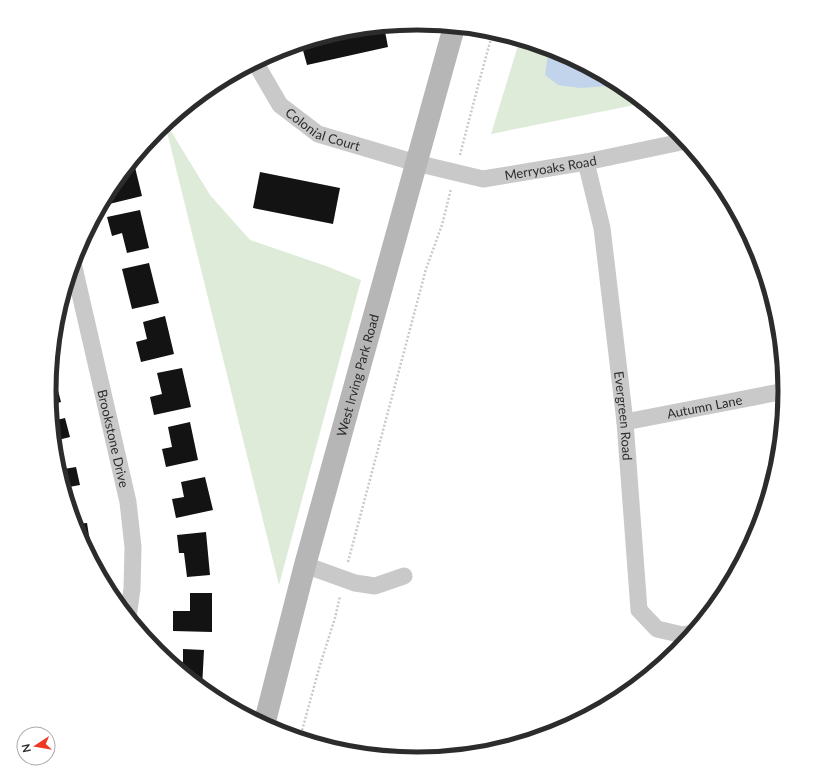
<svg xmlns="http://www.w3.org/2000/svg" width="834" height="782" viewBox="0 0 834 782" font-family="Lato,sans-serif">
	<rect width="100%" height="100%" fill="#fff"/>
	<!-- green -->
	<g fill="#deebd8">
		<path d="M520 39 558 51 622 85 644 103 491 134Z"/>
		<path d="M166 123 210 195 250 240 326 266 361 280 279 585 165 124Z"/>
	</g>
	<!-- water -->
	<path fill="#c2d4ec" d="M549 48 558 51 619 84 609 86 580 88 558 85 545 75Z"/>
	<!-- building -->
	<g fill="#131313">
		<path d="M384 26 388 47 307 65 301 43 345 30Z"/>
		<path d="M133 159 142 196 105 205 104 200 111 186Z"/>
		<path d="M260 172 340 188 333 224 253 208Z"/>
		<path d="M140 210 149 248 127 253 122 233 112 236 107 217Z"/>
		<path d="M149 263 159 303 132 309 122 269Z"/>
		<path d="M165 316 174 354 141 362 136 342 147 339 143 322Z"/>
		<path d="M182 368 191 407 154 415 150 397 162 394 157 373Z"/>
		<path d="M56 383 61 402 50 405 49 391 50 385Z"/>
		<path d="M65 418 70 437 58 440 61 453 55 455 52 421Z"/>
		<path d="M190 422 198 460 166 467 162 449 172 447 168 427Z"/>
		<path d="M76 467 80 485 69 487 73 510H71L58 470Z"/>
		<path d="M205 477 213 510 176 518 172 499 184 497 181 482Z"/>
		<path d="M87 523 90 542 83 543 77 532 75 524Z"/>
		<path d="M206 532 210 575 187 577 184 553H179L177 535Z"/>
		<path d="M190 593H212V632L173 631V611H190Z"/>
		<path d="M183 649 204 650 202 688 169 661 183 662Z"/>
	</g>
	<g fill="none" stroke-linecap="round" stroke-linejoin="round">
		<!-- path -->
		<g stroke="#c9c9c9" stroke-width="2.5" stroke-dasharray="2 2" stroke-linecap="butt">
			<path d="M460 155 478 86 493 31"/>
			<path d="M348 562 426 269 442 225 451 189"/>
			<path d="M300 738 320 665 335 618 340 596"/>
		</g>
		<!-- minor -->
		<g stroke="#c9c9c9" stroke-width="17">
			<path id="s1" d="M255 62 280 105 318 134 416 163 483 179 586 162 686 141"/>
			<path id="s2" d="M586 162 602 228 625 422 639 610 657 629 683 635 692 633"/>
			<path id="s3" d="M73 263 128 502 133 547 132 589 128 617"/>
			<path id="s4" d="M625 422 785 391"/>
			<path d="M305 565 355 583 375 586 404 576"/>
		</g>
		<!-- secondary -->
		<path stroke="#b6b6b6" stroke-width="22" id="s5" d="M264 725 305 565 454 27"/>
	</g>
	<g text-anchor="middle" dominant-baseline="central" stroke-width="4" stroke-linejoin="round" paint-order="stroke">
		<!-- street labels -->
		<g font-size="13" fill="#2c2c2c" stroke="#fff">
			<text stroke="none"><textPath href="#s1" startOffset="100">Colonial Court</textPath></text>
			<text stroke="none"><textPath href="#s1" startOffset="337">Merryoaks Road</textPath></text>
			<text stroke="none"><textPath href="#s5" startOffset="362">West Irving Park Road</textPath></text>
			<text stroke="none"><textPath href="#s4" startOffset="81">Autumn Lane</textPath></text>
			<text stroke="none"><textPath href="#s2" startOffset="257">Evergreen Road</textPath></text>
			<text stroke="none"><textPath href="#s3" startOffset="180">Brookstone Drive</textPath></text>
		</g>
	</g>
	<!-- crop -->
	<path d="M0 0H834V782H0ZM56 391a361 361 0 1 1 722 0a361 361 0 1 1-722 0Z" fill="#fff" fill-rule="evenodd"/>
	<path fill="none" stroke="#2c2c2c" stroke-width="5" d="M56 391a361 361 0 1 1 722 0a361 361 0 1 1-722 0Z"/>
	<!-- north arrow -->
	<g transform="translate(36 746) rotate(258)"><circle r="19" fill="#ffffff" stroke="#ababab"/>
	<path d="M0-3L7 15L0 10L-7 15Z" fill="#ee3a23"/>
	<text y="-6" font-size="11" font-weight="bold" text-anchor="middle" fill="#2c2c2c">N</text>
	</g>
</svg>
